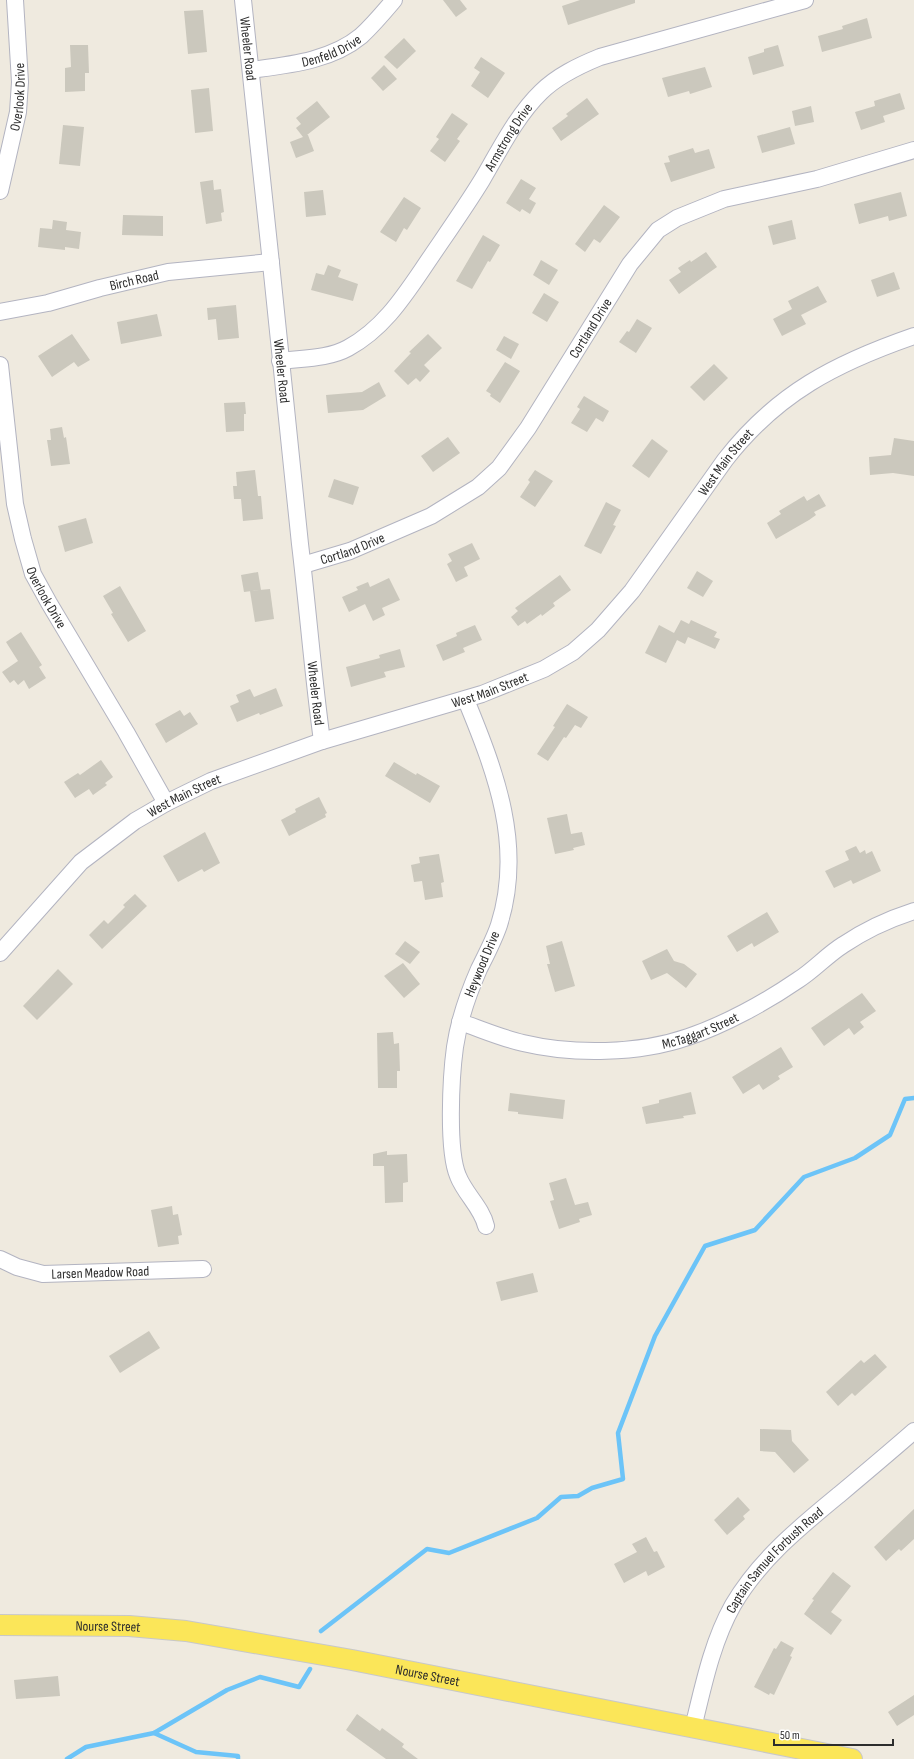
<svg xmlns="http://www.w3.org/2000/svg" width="914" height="1759" viewBox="0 0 914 1759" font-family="'Sofia Sans Condensed',sans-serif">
	<rect width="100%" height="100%" fill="#efeadf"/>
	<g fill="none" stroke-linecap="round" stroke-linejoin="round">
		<!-- stream -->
		<g stroke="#6cc4f8" stroke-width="4.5">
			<path d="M321 1631 427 1549 449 1553 537 1518 561 1497 578 1496 592 1488 623 1479 618 1433 655 1336 705 1246 755 1230 804 1177 855 1158 890 1135 905 1099 914 1098"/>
			<path d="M154 1733 196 1752 238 1756V1759"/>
			<path d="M67 1759 86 1747 154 1733 227 1690 260 1677 299 1687 310 1669"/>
		</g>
	</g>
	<!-- building -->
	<g fill="#cbc8bd">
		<path d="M443 0H460L467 9 456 17Z"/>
		<path d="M580 0H635V3L568 25 562 6Z"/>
		<path d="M203 10 207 52 188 54 184 11Z"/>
		<path d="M867 18 872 38 822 52 818 36 843 29 842 26Z"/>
		<path d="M404 38 416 51 397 69 384 57Z"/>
		<path d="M70 45H88L89 73H85V91L65 92V68L71 67Z"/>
		<path d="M778 45 784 66 753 75 748 57 764 52V49Z"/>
		<path d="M481 57 505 73 488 98 471 86 480 72 474 68Z"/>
		<path d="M384 65 397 79 383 91 371 78Z"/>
		<path d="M705 67 712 87 690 94 689 91 668 97 662 78Z"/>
		<path d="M209 88 213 131 195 133 191 90Z"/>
		<path d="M900 93 905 109 883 116 885 122 861 130 855 112 875 106 874 101Z"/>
		<path d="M587 98 599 114 561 141 552 128 568 116 566 114Z"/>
		<path d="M317 101 330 117 307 135H308L314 151 296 158 290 142 303 137 296 128 301 124 296 118Z"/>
		<path d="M811 106 814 122 795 126 792 111Z"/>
		<path d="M452 113 468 124 457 139 460 141 445 162 430 151 439 139 436 137Z"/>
		<path d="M63 125 84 127 80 166 59 164Z"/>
		<path d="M790 127 795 144 762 153 757 136Z"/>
		<path d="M693 148 695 153 709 149 715 168 671 182 664 163 670 162 668 156Z"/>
		<path d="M521 179 536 188 529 199 536 203 530 214 522 209 520 212 506 203Z"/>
		<path d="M213 180 214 190 221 189 224 212 221 213 222 221 206 224 200 182Z"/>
		<path d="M323 190 326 215 306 217 304 192Z"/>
		<path d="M901 192 907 216 889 221 888 216 859 224 854 204Z"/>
		<path d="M404 197 421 208 407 230 404 228 396 242 380 232Z"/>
		<path d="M604 205 620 217 600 243 594 239 585 252 575 244Z"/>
		<path d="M123 215 163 216V236L122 235Z"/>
		<path d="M53 220 67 222 66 230 81 232 79 249 65 247V250L38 247 40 228 52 229Z"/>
		<path d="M792 220 796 239 773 245 768 226Z"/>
		<path d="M483 235 500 245 490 262 488 261 472 289 456 281Z"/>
		<path d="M706 252 717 267 679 294 669 280 681 272 678 268 690 260 691 262Z"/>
		<path d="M541 260 558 270 549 285 533 275Z"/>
		<path d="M328 265 341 270 338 277 358 284 353 301 311 290 316 273 324 275Z"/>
		<path d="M894 272 900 289 877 297 871 280Z"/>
		<path d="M818 286 827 302 801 315 806 324 782 336 773 319 792 309 788 301Z"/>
		<path d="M544 293 559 302 547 322 532 313Z"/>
		<path d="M236 305 239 338 218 340 216 319 208 320 207 308Z"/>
		<path d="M157 314 162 336 121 344 117 322Z"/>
		<path d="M637 319 652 328 636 353 619 342 627 331 629 332Z"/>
		<path d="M72 334 90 360 78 367 74 362 52 377 38 356Z"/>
		<path d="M428 334 442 348 424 365 430 371 420 382 416 378 408 385 394 371 411 353 409 352Z"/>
		<path d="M504 336 519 344 511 359 496 350Z"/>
		<path d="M505 362 520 371 500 403 490 396 491 394 486 391Z"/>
		<path d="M714 364 728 378 704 401 690 387Z"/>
		<path d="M379 382 386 396 363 410 328 413 326 395 362 392Z"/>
		<path d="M584 396 609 411 603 422 596 418 587 432 571 423 580 409 577 407Z"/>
		<path d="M245 402 246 414H244V431L226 432 224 403Z"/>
		<path d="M62 427 64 438 66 437 70 464 51 466 47 440H51L50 429Z"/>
		<path d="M448 437 460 453 433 472 421 456Z"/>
		<path d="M894 438 914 441V476L893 473 870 475 869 457 891 455Z"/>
		<path d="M652 439 668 451 649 478 632 466Z"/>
		<path d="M255 470 258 496H261L263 519 243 521 241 499H234L233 486H237L236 472Z"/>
		<path d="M535 470 553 481 535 507 520 497 530 482 528 480Z"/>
		<path d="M334 479 359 487 353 505 328 497Z"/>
		<path d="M819 494 826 506 814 512 816 515 809 520 776 539 767 523 781 514 779 511 804 496 807 501Z"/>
		<path d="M606 502 621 510 613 525 616 526 601 554 584 546Z"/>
		<path d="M86 518 93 543 65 552 58 526Z"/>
		<path d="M472 543 480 559 464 567 468 576 456 582 447 564 452 561 448 554Z"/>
		<path d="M697 571 713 581 703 597 687 588Z"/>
		<path d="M258 572 261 590 244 592 241 575Z"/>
		<path d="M560 575 571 590 553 603 555 606 542 616 541 614 527 624 525 621 518 626 511 617 518 611 515 608Z"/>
		<path d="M389 578 400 600 382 608 385 615 373 621 365 604 349 612 342 597 358 590 356 587 368 582 370 587Z"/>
		<path d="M120 586 146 631 128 642 111 614 113 613 103 596Z"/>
		<path d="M270 589 274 619 255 622 250 591Z"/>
		<path d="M681 620 689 624 691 620 717 632 714 637 720 639 715 649 688 637 685 644 677 640 666 663 645 653 659 625 674 633Z"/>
		<path d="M475 625 482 640 463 648 465 652 443 661 436 645 457 636 456 633Z"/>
		<path d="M21 632 42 665 39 667 46 678 29 689 24 680 18 685 14 680 10 683 2 672 18 661 6 642Z"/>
		<path d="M400 649 405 667 384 672 386 677 351 687 346 667 380 658 379 655Z"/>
		<path d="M276 688 283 706 260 715 259 713 237 722 230 706 239 702 236 695 250 689 254 697Z"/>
		<path d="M567 704 588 717 581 728 575 725 566 738 564 737 548 761 537 754 555 727 553 726Z"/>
		<path d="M180 710 184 716 190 712 198 724 166 743 155 724Z"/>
		<path d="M101 760 113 777 105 783 107 785 93 795 89 789 75 798 64 782 78 773 80 775Z"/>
		<path d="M394 762 416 775 417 773 440 786 430 803 385 776Z"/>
		<path d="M319 797 327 813 325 814 326 817 289 836 281 820 296 812 295 809Z"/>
		<path d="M567 814 571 834 582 832 585 845 573 848 574 850 555 854 547 818Z"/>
		<path d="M205 832 220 863 204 872 202 869 178 882 163 856Z"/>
		<path d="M856 846 860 853 865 850 866 854 872 851 881 871 853 884 851 880 834 888 825 871 849 860 845 851Z"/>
		<path d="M439 854 444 882 441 883 443 897 425 900 422 881 414 882 411 865 420 863 419 857Z"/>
		<path d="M135 894 147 906 102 949 89 935 104 920 108 924 125 907 123 905Z"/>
		<path d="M767 912 779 932 754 947 752 943 737 952 727 936Z"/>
		<path d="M405 941 420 952 410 964 395 954Z"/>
		<path d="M562 941 575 986 555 992 547 964H550L546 946Z"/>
		<path d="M667 949 674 961 684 964 697 974 686 988 667 973 651 980 642 961Z"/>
		<path d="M403 963 420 984 404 998 384 976Z"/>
		<path d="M58 969 73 984 37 1020 23 1006Z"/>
		<path d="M862 993 876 1011 860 1022 864 1027 854 1035 849 1028 824 1046 811 1028Z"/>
		<path d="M393 1032 394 1044 399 1043 400 1071H397V1088H378L377 1033Z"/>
		<path d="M781 1047 793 1067 778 1076 780 1079 763 1090 759 1084 743 1094 732 1077Z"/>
		<path d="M691 1092 696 1114 683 1116 684 1118 646 1124 642 1107 659 1103V1100Z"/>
		<path d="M510 1093 565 1100 563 1119 518 1114V1112L508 1111Z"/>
		<path d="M387 1151V1155L407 1154 408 1182 403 1183V1202L385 1203 384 1166H373V1154Z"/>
		<path d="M566 1178 575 1205 588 1202 592 1215 579 1219 580 1222 559 1229 550 1201 554 1200 549 1183Z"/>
		<path d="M172 1206 173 1215 178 1214 182 1235 178 1236 179 1244 158 1247 151 1210Z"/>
		<path d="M533 1273 538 1292 501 1301 496 1282Z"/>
		<path d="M149 1331 160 1348 120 1373 109 1356Z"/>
		<path d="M875 1354 887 1367 855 1396 852 1393 838 1406 826 1392 861 1360 864 1363Z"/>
		<path d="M760 1429 791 1430 792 1441 809 1460 794 1473 775 1452 760 1451Z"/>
		<path d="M738 1497 750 1510 743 1516 745 1519 727 1535 714 1520Z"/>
		<path d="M914 1509V1539L901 1551 899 1549 886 1561 874 1547Z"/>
		<path d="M646 1537 654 1552 657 1551 665 1567 648 1576 646 1571 624 1583 614 1564 637 1552 632 1544Z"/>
		<path d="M833 1572 851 1586 831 1612 842 1620 831 1635 804 1614 814 1600 812 1599Z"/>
		<path d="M781 1641 794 1648 790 1656 792 1657 774 1695 770 1693 769 1695 754 1687 774 1648 776 1649Z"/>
		<path d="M58 1676 60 1696 16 1699 14 1680Z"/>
		<path d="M914 1695V1715L897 1726 888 1712Z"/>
		<path d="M357 1714 380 1731 382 1728 404 1744 402 1747 418 1759H386L346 1730Z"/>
	</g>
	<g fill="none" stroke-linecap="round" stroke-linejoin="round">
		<!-- minor casing -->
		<g stroke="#b3b4c1" stroke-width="18">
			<g id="minor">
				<path id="s1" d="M243 0C263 181 281 363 300 544 308 610 313 676 322 741"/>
				<path id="s2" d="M251 70C288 65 331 61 361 36 373 25 383 13 394 0"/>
				<path id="s3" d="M0 191 18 112 20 82 15 0"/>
				<path id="s4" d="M0 312 48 303 100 288 168 272 271 262"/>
				<path id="s5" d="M280 361C302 358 328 359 348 348 381 330 401 301 422 270 442 240 463 211 482 180 499 151 517 115 541 92 557 76 578 66 600 57L805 0"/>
				<path id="s6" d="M0 365 15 504 23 539 33 574 49 603 126 732 166 803"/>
				<path id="s7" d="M303 565 350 551 431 516 478 487 499 468 528 428 630 264 658 230 677 218 724 199 817 179 914 150"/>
				<path d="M466 700C496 773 524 846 499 925 494 940 486 955 479 969 468 994 459 1020 455 1047 451 1076 447 1150 458 1176 465 1194 482 1208 486 1226"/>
				<path id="s8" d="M0 953 81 862 135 821 166 803 211 781 322 741 482 694 544 669 573 652 598 630 632 591 725 460C777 393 836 363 914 336"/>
				<path id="s9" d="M460 1022C481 1029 501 1038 523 1043 573 1055 639 1054 688 1037 724 1025 766 1002 798 980 814 970 827 955 843 945 865 930 889 919 914 911"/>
				<path id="s10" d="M0 1259 17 1267 43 1274 203 1269"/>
				<path id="s11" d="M693 1728C703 1687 712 1642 733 1605 759 1560 801 1526 840 1494 865 1473 890 1452 914 1431"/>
			</g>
		</g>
		<!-- major casing -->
		<g stroke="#c8c8c8" stroke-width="22">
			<g id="major">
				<path id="s12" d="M0 1625 129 1626 186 1631 352 1660 852 1759"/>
			</g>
		</g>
		<!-- minor -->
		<use href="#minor" stroke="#fff" stroke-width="16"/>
		<!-- major -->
		<use href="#major" stroke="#fbe659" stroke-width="20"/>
	</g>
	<g text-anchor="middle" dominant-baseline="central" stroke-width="3" stroke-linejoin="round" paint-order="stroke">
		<!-- street labels -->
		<g font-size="14" fill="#2d2d2d" stroke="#fff">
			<text stroke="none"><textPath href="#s1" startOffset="49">Wheeler Road</textPath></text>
			<text stroke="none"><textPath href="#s2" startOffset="83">Denfeld Drive</textPath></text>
			<text stroke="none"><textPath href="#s3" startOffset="96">Overlook Drive</textPath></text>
			<text stroke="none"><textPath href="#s5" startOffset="337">Armstrong Drive</textPath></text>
			<text stroke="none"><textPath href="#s4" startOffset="138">Birch Road</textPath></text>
			<text stroke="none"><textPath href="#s7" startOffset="388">Cortland Drive</textPath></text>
			<text stroke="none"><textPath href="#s1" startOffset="373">Wheeler Road</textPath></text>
			<text stroke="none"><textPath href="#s8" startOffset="905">West Main Street</textPath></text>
			<text stroke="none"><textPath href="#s7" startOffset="52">Cortland Drive</textPath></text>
			<text stroke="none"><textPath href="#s6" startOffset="239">Overlook Drive</textPath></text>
			<text stroke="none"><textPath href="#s8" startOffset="569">West Main Street</textPath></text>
			<text stroke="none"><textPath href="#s1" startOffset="697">Wheeler Road</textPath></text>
			<text stroke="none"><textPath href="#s8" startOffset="245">West Main Street</textPath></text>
			<text transform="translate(482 964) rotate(-67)">Heywood Drive</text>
			<text stroke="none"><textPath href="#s9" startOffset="247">McTaggart Street</textPath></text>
			<text stroke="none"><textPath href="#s10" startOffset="103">Larsen Meadow Road</textPath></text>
			<text stroke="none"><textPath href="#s11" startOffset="191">Captain Samuel Forbush Road</textPath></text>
			<text stroke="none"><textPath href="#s12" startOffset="108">Nourse Street</textPath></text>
			<text stroke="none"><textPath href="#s12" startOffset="432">Nourse Street</textPath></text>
		</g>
	</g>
	<!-- scale -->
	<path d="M774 1739v6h119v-6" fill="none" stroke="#2d2d2d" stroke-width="2"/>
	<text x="780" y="1739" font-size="12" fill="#2d2d2d" stroke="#ffffff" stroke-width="3" paint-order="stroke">50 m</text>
</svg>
